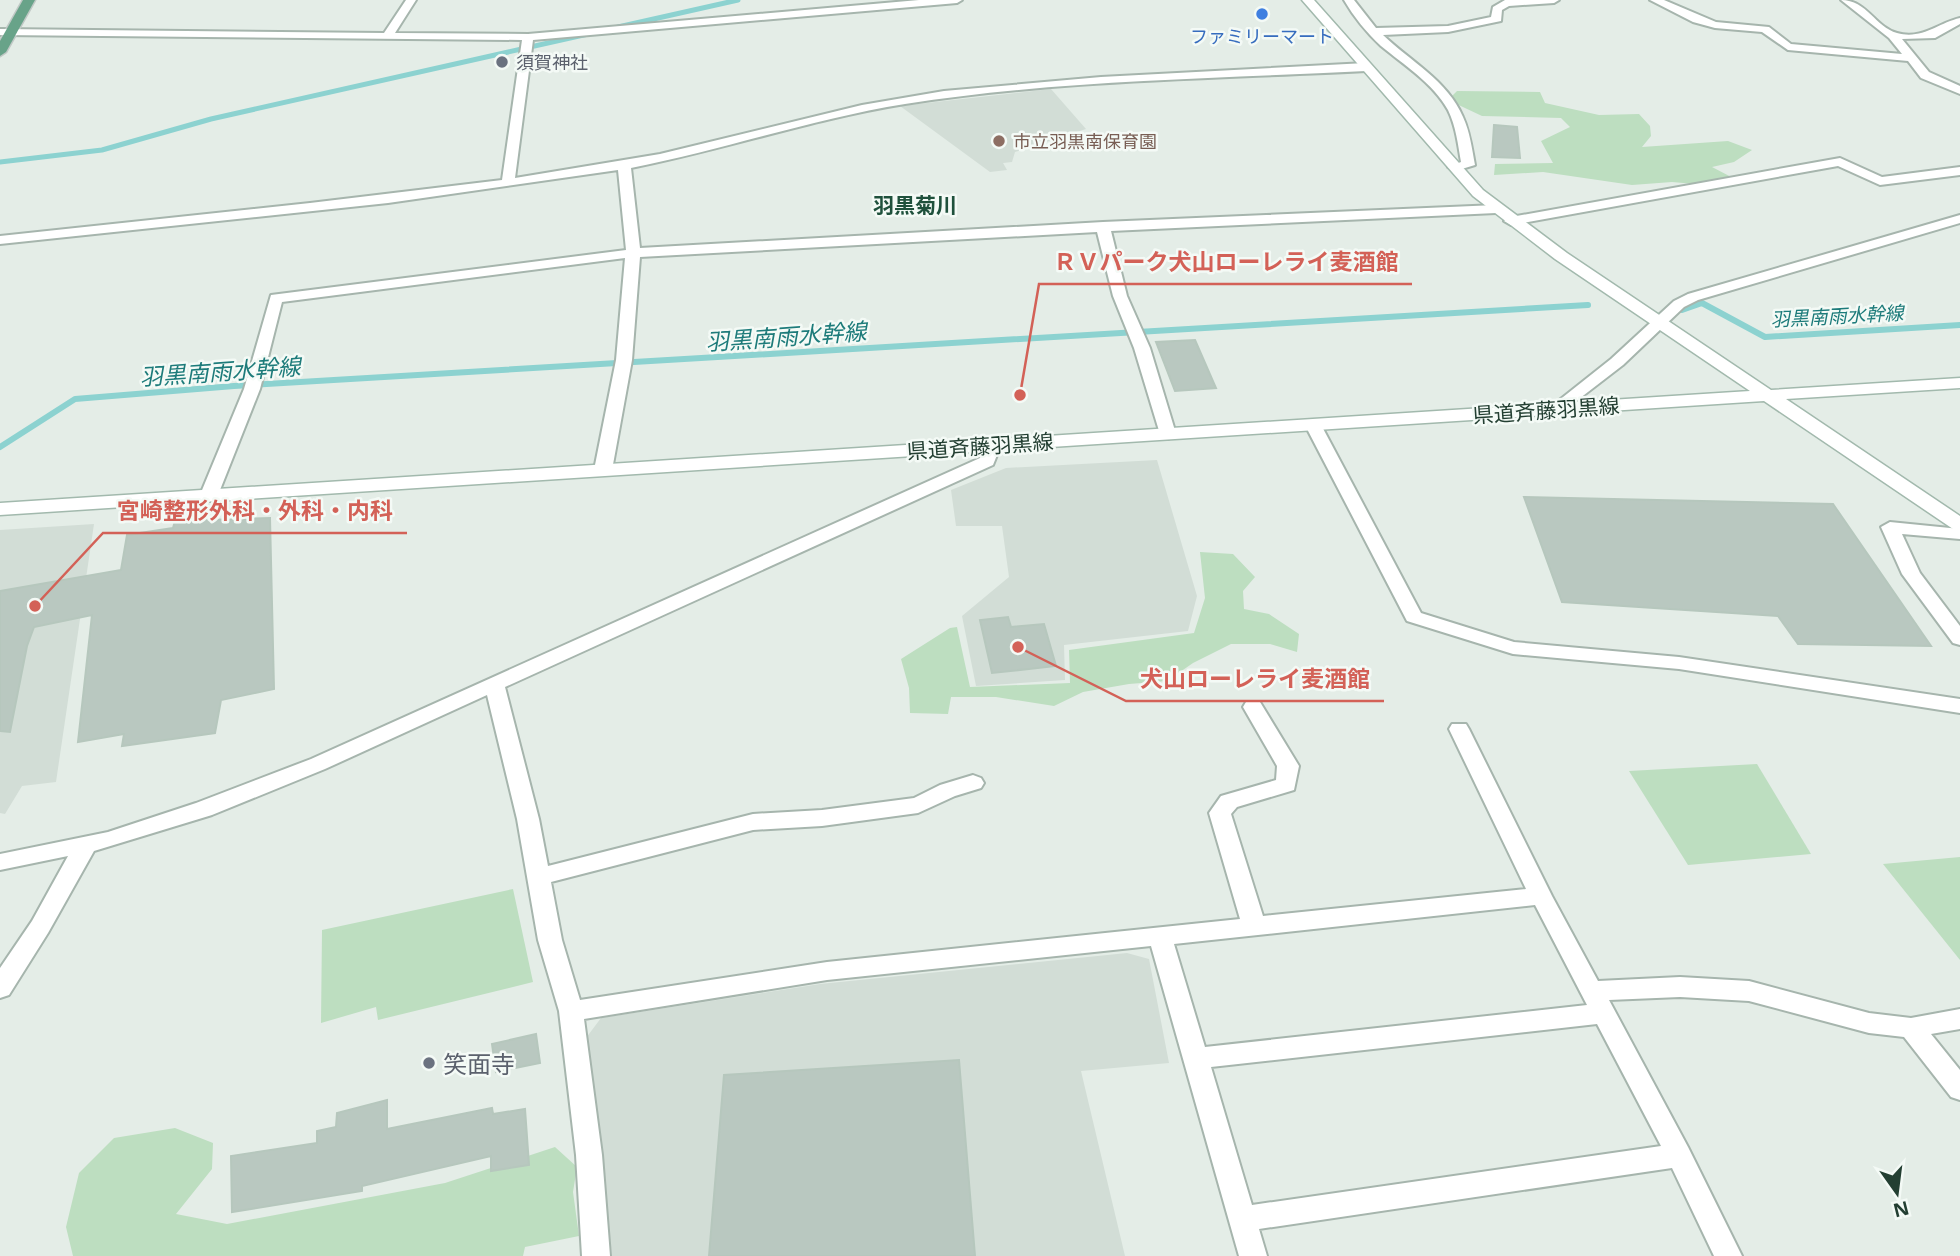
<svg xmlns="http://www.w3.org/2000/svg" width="1960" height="1256" viewBox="0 0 1960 1256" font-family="'Noto Sans','Noto Sans JP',sans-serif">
	<rect width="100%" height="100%" fill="#e4ede7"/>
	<!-- built -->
	<g fill="#d2ddd6">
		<path d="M1051 89 1086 129 1015 152 1012 162 1003 163 1007 170 990 172 900 106Z"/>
		<path d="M1157 460 1197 596 1188 631 1064 645 1065 680 976 686 962 616 1009 577 1002 526H956L951 490 1006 468Z"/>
		<path d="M94 524 56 782 22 786 5 814 0 813V530Z"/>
		<path d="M1127 953 1149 959 1169 1063 1081 1071 1125 1256H612L586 1038 601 1018 820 984Z"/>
	</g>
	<!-- green -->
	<g fill="#bddec0">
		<path d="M1457 91 1540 92 1545 103 1599 115 1639 114 1650 126 1651 136 1642 147 1728 141 1752 150 1734 162 1712 167 1737 180 1717 186 1672 182 1632 185 1543 172 1494 175 1495 164 1553 163 1541 141 1570 127 1561 118 1482 116 1448 100Z"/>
		<path d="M1200 552 1233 554 1255 577 1243 591 1244 609 1269 614 1299 634 1297 652 1270 644H1231L1193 663 1167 681 1129 684 1083 692 1054 706 996 697H951L948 714 910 713 909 688 901 659 950 628 957 627 970 687 1070 683 1069 650 1194 633 1205 598Z"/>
		<path d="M1757 764 1811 854 1688 865 1629 771Z"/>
		<path d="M1960 857V960L1883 864Z"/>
		<path d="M513 889 533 982 378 1020 376 1007 321 1023 322 930Z"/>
		<path d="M175 1128 213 1143 212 1169 176 1214 227 1224 445 1183 555 1147 577 1167 573 1192 579 1236 525 1247 523 1256H73L66 1227 79 1173 114 1138Z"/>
	</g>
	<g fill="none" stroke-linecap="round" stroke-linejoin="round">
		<!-- stream-far1 -->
		<g stroke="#8cd2d0" stroke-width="5">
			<path d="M618 27 738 0"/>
			<path d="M0 162 102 150 211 119 588 34"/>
		</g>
		<!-- stream -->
		<g stroke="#8cd2d0" stroke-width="6">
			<path d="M1682 310 1702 303 1765 337 1960 325"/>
			<path d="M0 447 75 399 234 386 1588 305"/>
		</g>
	</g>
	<!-- building -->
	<g fill="#b9c8c0" stroke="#b6c7bd" stroke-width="2">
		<path d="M1494 125 1517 127 1520 158 1492 157Z"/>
		<path d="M1195 340 1216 388 1175 391 1156 342Z"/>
		<path d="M1524 497 1833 504 1931 646 1798 644 1778 616 1562 602Z"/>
		<path d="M270 518 274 689 221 700 215 733 122 746 124 734 78 742 92 615 34 627 27 646 10 732 0 731V591L121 570 127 535 173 528 175 521Z"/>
		<path d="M1008 617 1011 627 1044 624 1056 666 992 673 980 620Z"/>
		<path d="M536 1034 540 1063 496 1072 492 1044Z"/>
		<path d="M959 1060 975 1256H709L724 1075Z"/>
		<path d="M387 1100V1129L492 1108 493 1114 525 1109 529 1165 491 1171V1156L362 1186V1191L232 1212 231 1156 317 1143V1131L336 1127 337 1113Z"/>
	</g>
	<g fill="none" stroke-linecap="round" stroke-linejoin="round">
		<!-- street casing -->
		<g stroke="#a6b5ad" stroke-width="4">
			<g id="street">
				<path d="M406 0H416L395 33 528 34 919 0H962L957 3 533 40 515 178 660 154 862 105 944 91 1101 77 1366 63 1372 67 1366 71C1212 79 1057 80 905 104 812 119 723 150 631 168L640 248 1103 222 1496 205 1503 209 1496 213 1111 231 1127 296 1150 348 1176 434 1168 439 1160 434 1134 348 1113 296 1097 232 640 257 632 360 612 470 603 475 594 470 616 360 625 258 282 302 260 389 218 495 215 499H203L200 495 244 389 271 295 626 250 618 170 388 203 0 244V236L310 203 502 180 522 40 0 35V29L384 33Z"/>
				<path d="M1344 0H1354L1376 28 1448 26 1491 17 1493 7 1505 0H1559L1554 3 1509 6 1502 10 1501 21 1448 32 1383 35C1410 61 1448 81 1463 117 1470 132 1472 149 1475 165L1455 171 1448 167 1461 162C1458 145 1456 126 1448 110 1433 83 1404 65 1381 46 1366 32 1354 17 1344 0Z"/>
				<path d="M1650 0H1664L1716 22 1769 27 1791 44 1902 54 1889 38 1841 0C1867 0 1875 27 1897 33 1922 40 1938 23 1960 18V24L1935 38 1902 39 1929 72 1960 86V94L1921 78 1908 61 1788 50 1762 32 1715 28 1693 22Z"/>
				<path d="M1840 158 1882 177 1960 167V175L1880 185 1838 166 1511 225 1504 221 1511 217Z"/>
				<path d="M1960 215V223L1698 300 1684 307 1623 365 1562 412H1550L1548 409 1611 359 1674 301 1688 294Z"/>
				<path d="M1313 420 1319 421 1421 613 1514 642 1679 657 1960 699V713L1679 669 1513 654 1407 621 1305 425Z"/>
				<path d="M993 440 1001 445 993 465 505 687 539 819 548 866 753 814 822 810 914 798 940 785 973 775 981 778 984 783 981 788 955 796 918 813 822 826 753 830 551 882 562 940 580 1000 827 962 1240 919 1209 813 1221 796 1276 780 1277 766 1243 707 1246 702H1260L1299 766 1294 790 1237 807 1231 814 1263 916 1526 889 1449 729 1452 724H1466L1469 729 1552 896 1598 981 1680 977 1749 981 1869 1013 1911 1018 1960 1009V1029L1931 1034 1960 1070V1100L1951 1097 1904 1037 1869 1033 1749 1001 1680 997 1609 1000 1688 1147 1742 1256H1714L1672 1168 1259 1229 1267 1256H1239L1151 946 827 980 584 1019 602 1155 610 1256H582L576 1155 559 1011 538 940 517 819 487 695 325 769 212 815 94 851 48 933 9 995 0 998V968L32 921 68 856 0 870V854L108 832 196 803 311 759 980 458 987 441ZM1535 905 1587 1005 1205 1047 1174 944ZM1597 1024 1661 1146 1252 1205 1211 1067Z"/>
				<path d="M1890 522 1960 529V539L1902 534 1920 573 1960 626V645L1953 643 1902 574 1881 527Z"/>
			</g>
		</g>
		<!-- secondary casing -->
		<g stroke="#a2b9ad" stroke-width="3">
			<path id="secondary" d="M1302 0H1314L1483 190 1567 253 1771 390 1960 378V388L1786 399 1960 516V531L1953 529 1764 401 0 515V503L1750 391 1555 259 1473 196Z"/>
		</g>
		<!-- primary casing -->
		<g stroke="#c1c9c6" stroke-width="3">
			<path id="primary" d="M23 0H35L6 52 0 56V41Z"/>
		</g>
		<!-- street -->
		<use href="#street" fill="#fff" fill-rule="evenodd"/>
		<!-- secondary -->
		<use href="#secondary" fill="#fff" fill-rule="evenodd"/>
		<!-- primary -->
		<use href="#primary" fill="#68a389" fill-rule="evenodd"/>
	</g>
	<!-- markers -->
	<circle fill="#3f7fe0" stroke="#f4faf6" stroke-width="2.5" cx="1262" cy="14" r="7"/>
	<g fill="#6b7280" stroke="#f4faf6" stroke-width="2.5">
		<circle cx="502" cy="62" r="7"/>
		<circle cx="429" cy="1063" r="7"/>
	</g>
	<circle fill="#8d6e63" stroke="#f4faf6" stroke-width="2.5" cx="999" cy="141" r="7"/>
	<g text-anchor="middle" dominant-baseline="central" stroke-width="5" stroke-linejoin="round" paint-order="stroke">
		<!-- far-shop labels -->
		<g font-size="18" fill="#366cbe" stroke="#f4faf6">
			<text x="1262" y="36">ファミリーマート</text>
		</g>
		<!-- far-worship labels -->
		<g font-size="18" fill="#5b616d" stroke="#f4faf6" text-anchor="start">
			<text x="516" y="62">須賀神社</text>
		</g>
		<!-- far-education labels -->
		<g font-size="18" fill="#785e54" stroke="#f4faf6" text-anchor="start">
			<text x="1013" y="141">市立羽黒南保育園</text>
		</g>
		<!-- far-water labels -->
		<g font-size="19" font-style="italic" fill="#1d7b7a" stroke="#f4faf6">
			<text transform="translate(1837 316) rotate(-3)">羽黒南雨水幹線</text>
		</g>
		<!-- far-quarter labels -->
		<g font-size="21" font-weight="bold" fill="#1f513c" stroke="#f4faf6">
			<text x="915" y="205">羽黒菊川</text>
		</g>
		<!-- street labels -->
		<g font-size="21" fill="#233f32" stroke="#f4faf6">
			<text transform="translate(1546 410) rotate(-4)">県道斉藤羽黒線</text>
			<text transform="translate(980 446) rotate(-4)">県道斉藤羽黒線</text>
		</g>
		<!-- water labels -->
		<g font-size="23" font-style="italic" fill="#1d7b7a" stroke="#f4faf6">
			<text transform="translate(786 336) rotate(-4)">羽黒南雨水幹線</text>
			<text transform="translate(220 371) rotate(-4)">羽黒南雨水幹線</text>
		</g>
		<!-- near-worship labels -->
		<g font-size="24" fill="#5b616d" stroke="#f4faf6" text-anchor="start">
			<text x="443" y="1063">笑面寺</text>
		</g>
	</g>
	<!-- callouts -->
	<path fill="none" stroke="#d36157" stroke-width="2.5" d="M1020 395L1039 284H1412M35 606L103 533H407M1018 647L1126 701H1384"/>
	<g fill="#d36157" stroke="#f4faf6" stroke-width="2.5">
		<circle cx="1020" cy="395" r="7"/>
		<circle cx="35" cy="606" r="7"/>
		<circle cx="1018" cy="647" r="7"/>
	</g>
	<g font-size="23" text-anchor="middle" font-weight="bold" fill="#d36157" stroke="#f4faf6" stroke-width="5" stroke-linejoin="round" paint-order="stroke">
		<text x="1226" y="270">ＲＶパーク犬山ローレライ麦酒館</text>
		<text x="255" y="519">宮崎整形外科・外科・内科</text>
		<text x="1255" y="687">犬山ローレライ麦酒館</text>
	</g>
	<!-- north arrow -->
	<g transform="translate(1897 1193) rotate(166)" stroke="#f4faf6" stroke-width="5" paint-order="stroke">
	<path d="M0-5L12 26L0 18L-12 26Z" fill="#233f32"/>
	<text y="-10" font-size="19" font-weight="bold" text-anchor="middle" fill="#233f32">N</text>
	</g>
</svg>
